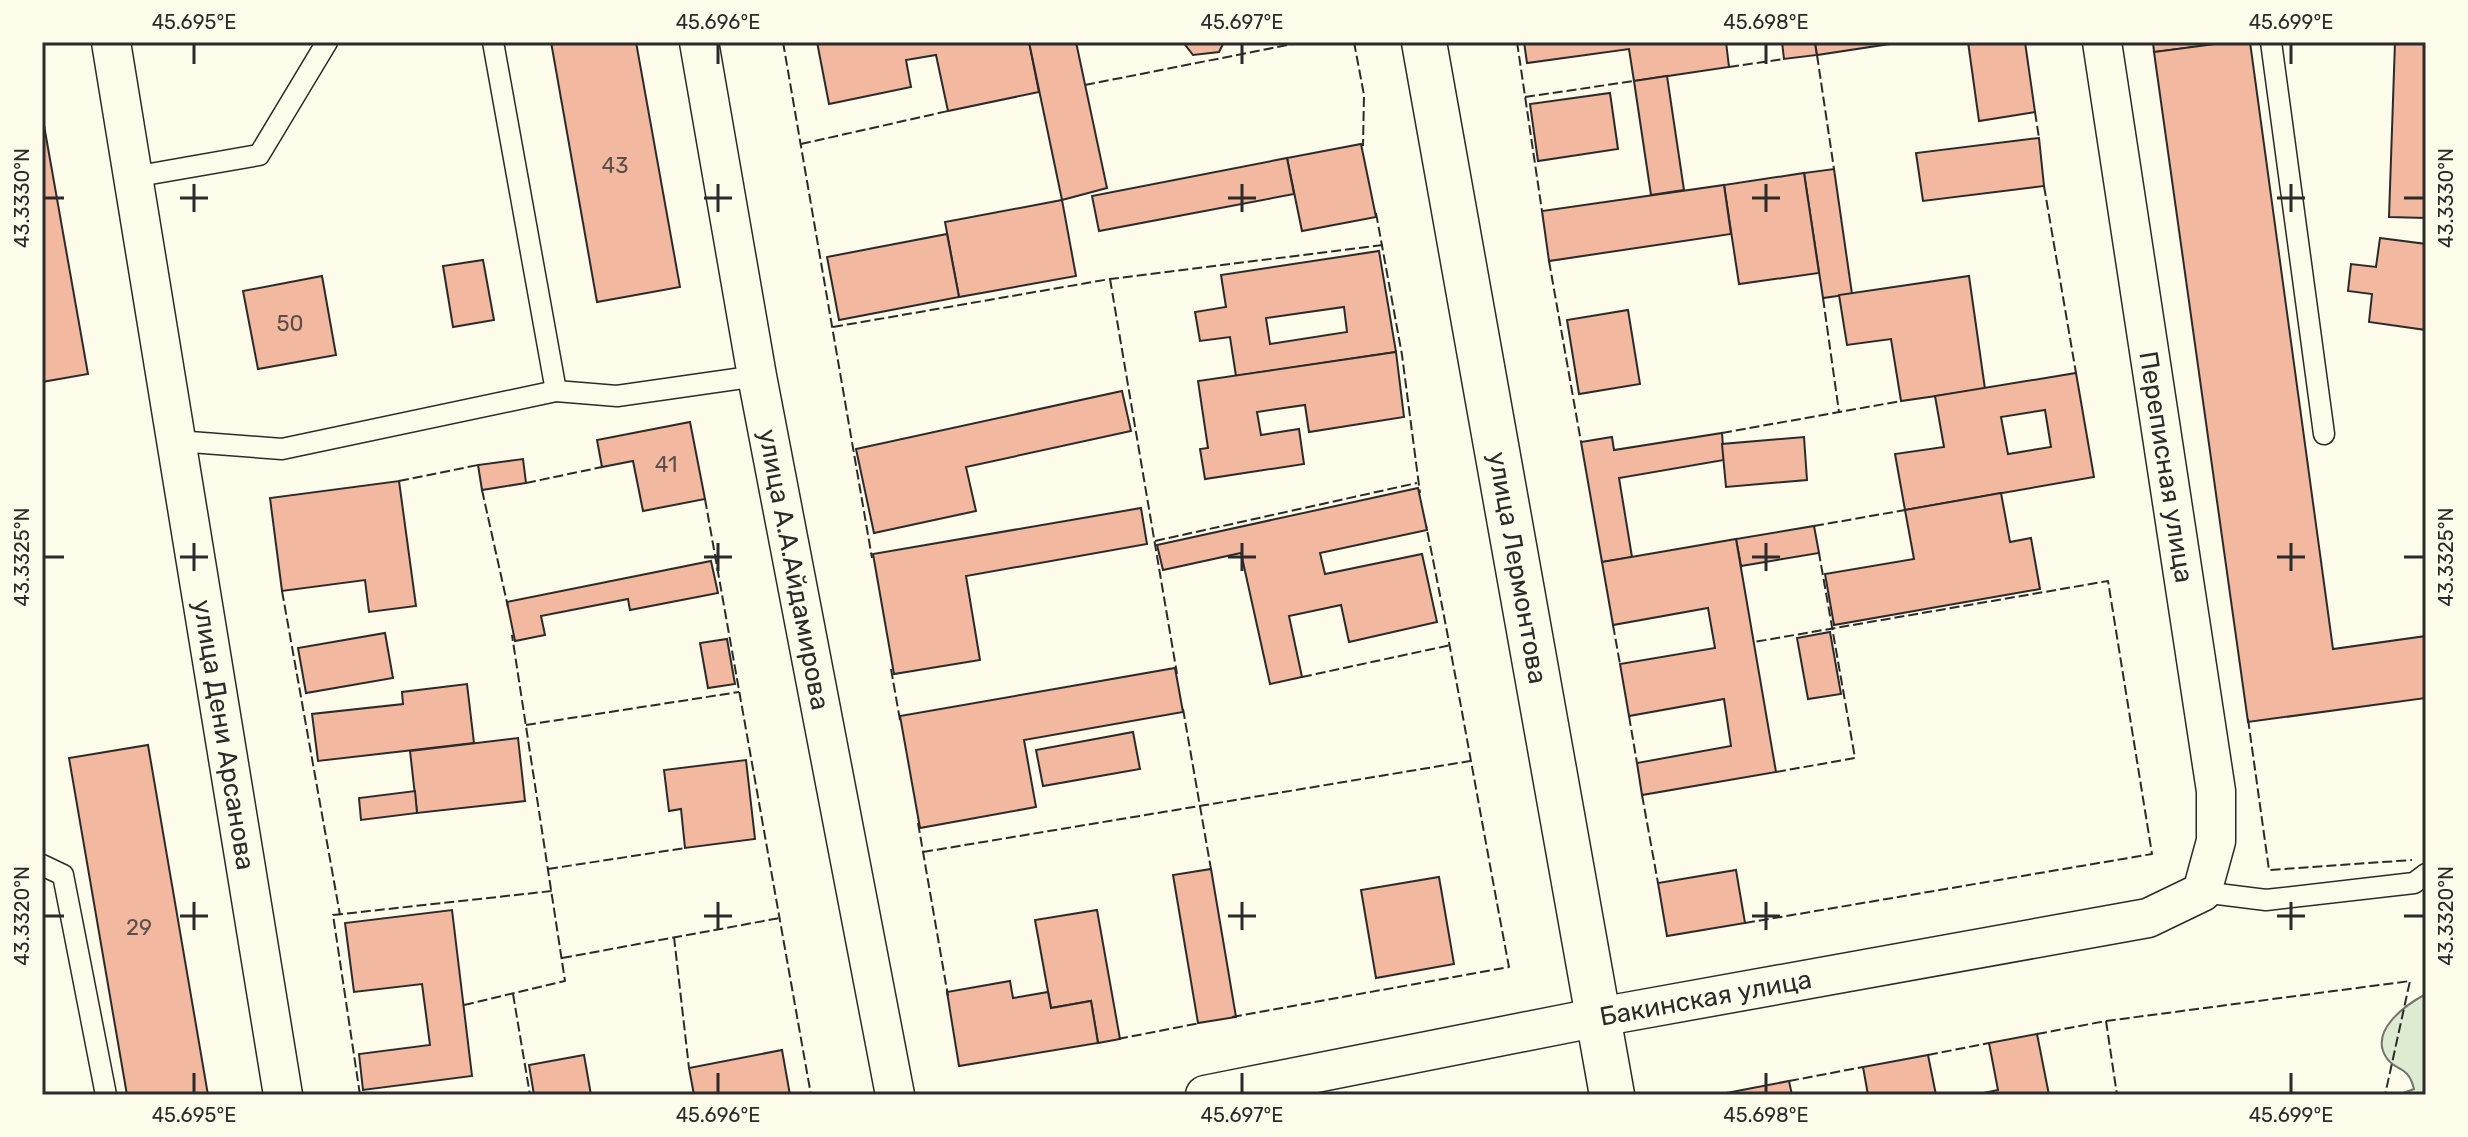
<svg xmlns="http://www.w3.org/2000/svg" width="2468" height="1137" viewBox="0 0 2468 1137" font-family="Rubik,sans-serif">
	<rect width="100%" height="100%" fill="#fdfbea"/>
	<!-- green -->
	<path fill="#deebd1" stroke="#74746e" stroke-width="2" d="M2426 994V1095H2398L2414 1089C2408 1064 2395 1072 2386 1057 2369 1030 2407 1004 2426 994Z"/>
	<!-- building -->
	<g fill="#f2b8a0" stroke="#2b2b2b" stroke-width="2" fill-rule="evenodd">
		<path d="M551 42H636L680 287 597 302Z"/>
		<path d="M817 42H1029L1039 92 948 111 936 55 906 60 911 87 829 104Z"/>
		<path d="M1029 42H1076L1107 188 1062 200Z"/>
		<path d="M1183 42H1224L1219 52 1193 55Z"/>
		<path d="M1524 42H1726L1729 67 1634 81 1629 49 1527 63Z"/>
		<path d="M1782 42H1815L1817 55 1784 59Z"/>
		<path d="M1815 42H1903L1817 55Z"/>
		<path d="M1968 42H2025L2035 112 1979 121Z"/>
		<path d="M2153 42H2219V44L2154 52Z"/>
		<path d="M2230 42H2250L2333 649 2426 636V698L2248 722 2154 52Z"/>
		<path d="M2395 42H2426V218L2389 217Z"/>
		<path d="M1667 76 1684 190 1651 195 1634 81Z"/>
		<path d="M1610 93 1618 149 1538 161 1530 104Z"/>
		<path d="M42 114 88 374 42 382Z"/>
		<path d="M2039 138 2044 186 1923 201 1916 153Z"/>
		<path d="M1361 144 1376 217 1302 231 1287 158Z"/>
		<path d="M1287 158 1294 194 1099 231 1092 196Z"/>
		<path d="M1834 169 1852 294 1823 298 1804 173Z"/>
		<path d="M1804 173 1819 273 1739 284 1724 185Z"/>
		<path d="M1724 185 1731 234 1549 261 1542 211Z"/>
		<path d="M1062 200 1076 276 959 297 945 222Z"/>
		<path d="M947 234 959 297 839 320 827 257Z"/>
		<path d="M2380 238 2426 244V330L2369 322 2372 294 2348 291 2351 264 2376 267Z"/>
		<path d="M1379 251 1396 352 1236 376 1230 337 1200 341 1195 312 1226 307 1221 275ZM1344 307 1347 332 1270 344 1266 318Z"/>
		<path d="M483 260 494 320 453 327 443 266Z"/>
		<path d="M322 276 336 355 258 369 243 291Z"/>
		<path d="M1969 276 1985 389 1901 401 1891 339 1847 345 1839 295Z"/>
		<path d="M1628 310 1640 384 1579 394 1567 320Z"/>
		<path d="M1396 352 1404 417 1309 432 1305 405 1257 412 1261 435 1299 429 1304 464 1205 479 1200 449 1208 448 1198 381Z"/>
		<path d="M2076 373 2094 477 1905 510 1895 454 1944 447 1935 396ZM2045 410 2051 447 2008 454 2001 417Z"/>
		<path d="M1122 391 1131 431 966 467 976 511 874 533 856 449Z"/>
		<path d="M690 422 705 499 643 511 633 461 602 467 597 440Z"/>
		<path d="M1722 433 1724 460 1619 478 1632 557 1602 562 1581 442 1612 437 1614 450Z"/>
		<path d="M1804 437 1807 480 1726 487 1722 444Z"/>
		<path d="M523 459 526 483 482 490 478 465Z"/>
		<path d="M399 481 416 606 369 612 365 580 282 591 270 498Z"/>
		<path d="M1418 488 1427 530 1320 553 1325 574 1422 554 1437 622 1349 642 1341 605 1289 616 1302 677 1270 684 1241 553 1163 570 1157 545Z"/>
		<path d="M2001 493 2010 542 2031 538 2040 589 1834 625 1825 574 1914 559 1905 510Z"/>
		<path d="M1141 508 1147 544 966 576 980 660 894 674 873 554Z"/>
		<path d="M1814 526 1819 553 1741 566 1736 539Z"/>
		<path d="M1736 539 1776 772 1642 795 1637 763 1731 746 1724 699 1629 716 1620 664 1715 648 1708 608 1613 625 1602 562Z"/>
		<path d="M711 561 718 593 630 610 628 599 541 616 545 635 515 641 507 602Z"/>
		<path d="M1830 632 1841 694 1808 699 1797 638Z"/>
		<path d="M385 633 393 678 306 693 298 648Z"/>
		<path d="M727 639 735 684 708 688 700 643Z"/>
		<path d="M1175 668 1183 712 1024 740 1036 807 920 828 900 716Z"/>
		<path d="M467 684 474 743 318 761 312 714 403 704 402 692Z"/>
		<path d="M1133 732 1140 769 1043 786 1036 750Z"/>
		<path d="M518 738 525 801 417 813 410 751Z"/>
		<path d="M148 745 208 1095H127L69 758Z"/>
		<path d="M746 760 755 839 685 848 681 809 669 811 664 770Z"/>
		<path d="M415 791 417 813 361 820 359 798Z"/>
		<path d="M1211 869 1236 1017 1198 1023 1173 875Z"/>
		<path d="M1736 870 1745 923 1667 936 1658 883Z"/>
		<path d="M1439 877 1454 964 1376 978 1361 890Z"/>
		<path d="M452 910 472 1076 363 1090 359 1054 430 1045 422 984 354 992 345 923Z"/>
		<path d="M1097 910 1120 1039 1098 1043 1091 1001 1051 1008 1035 920Z"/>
		<path d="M1010 981 1013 998 1048 992 1051 1008 1091 1001 1098 1043 959 1066 947 992Z"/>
		<path d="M2037 1034 2049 1095H1974L1998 1090 1989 1043Z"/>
		<path d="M782 1050 790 1095H694L689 1068Z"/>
		<path d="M584 1055 591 1095H534L529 1065Z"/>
		<path d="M1928 1055 1936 1095H1868L1863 1067Z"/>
		<path d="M1789 1081 1792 1095H1716Z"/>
	</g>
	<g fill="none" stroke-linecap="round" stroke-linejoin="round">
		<!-- service casing -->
		<g stroke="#2b2b2b" stroke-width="23">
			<g id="service">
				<path d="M493 42 556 391 617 396 757 376"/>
				<path d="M2271 42 2324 434"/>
				<path d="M133 177 259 155 327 42"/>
				<path d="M177 441 282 449 556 391"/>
				<path d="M42 865 63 875 106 1095"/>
				<path d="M2202 892 2266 900 2414 883 2426 874"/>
			</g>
		</g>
		<!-- minor casing -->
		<g stroke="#2b2b2b" stroke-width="41">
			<g id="minor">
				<path id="s1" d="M111 42 283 1095"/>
				<path id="s2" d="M699 42 757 376 895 1095"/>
				<path id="s3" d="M1205 1095 1599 1017 2148 918 2202 892 2216 841V791L2102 42"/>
			</g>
		</g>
		<!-- tertiary casing -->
		<g stroke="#2b2b2b" stroke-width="47">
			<g id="tertiary">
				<path id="s4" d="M1424 42 1612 1095"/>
			</g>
		</g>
		<!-- service -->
		<use href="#service" stroke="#fdfbea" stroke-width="20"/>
		<!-- minor -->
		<use href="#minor" stroke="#fdfbea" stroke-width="38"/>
		<!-- tertiary -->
		<use href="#tertiary" stroke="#fdfbea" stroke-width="44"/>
		<!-- fence -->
		<g stroke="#2b2b2b" stroke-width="2" stroke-dasharray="10 4" stroke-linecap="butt">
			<path d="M783 42 872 558"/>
			<path d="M1354 42 1364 95 1363 146"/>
			<path d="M1517 42 1542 211"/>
			<path d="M1817 55 1834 169"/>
			<path d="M1729 67 1784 59"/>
			<path d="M1085 85 1303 42"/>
			<path d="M1525 97 1634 81"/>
			<path d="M2035 112 2039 138"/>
			<path d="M801 144 948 111"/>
			<path d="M2044 186 2076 373"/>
			<path d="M1376 213 1402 355 1420 493"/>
			<path d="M1549 261 1581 442"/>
			<path d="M1110 279 1177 674"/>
			<path d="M1823 298 1839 412"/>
			<path d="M833 327 1110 279 1383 245"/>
			<path d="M1722 433 1901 401"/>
			<path d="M399 481 478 465"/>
			<path d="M526 483 602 467"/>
			<path d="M482 490 508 607"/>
			<path d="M705 499 811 1095"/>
			<path d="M1814 526 1905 510"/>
			<path d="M1155 541 1417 483"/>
			<path d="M282 591 340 915"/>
			<path d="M1613 625 1620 664"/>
			<path d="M891 669 900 720"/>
			<path d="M1302 677 1451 645"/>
			<path d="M1183 709 1212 875"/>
			<path d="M1629 716 1637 763"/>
			<path d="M2248 719 2269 870 2412 860"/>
			<path d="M526 725 739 692"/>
			<path d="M1776 772 1855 758 1819 553"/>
			<path d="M1642 795 1658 883"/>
			<path d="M918 823 948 996"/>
			<path d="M923 852 1470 761"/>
			<path d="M548 869 685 848"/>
			<path d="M1745 923 2152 854 2108 581 1754 642"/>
			<path d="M674 937 689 1068"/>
			<path d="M562 958 780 918"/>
			<path d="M513 994 530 1095"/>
			<path d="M464 1005 565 981 512 635"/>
			<path d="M1232 1017 1509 967C1481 820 1456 672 1426 525"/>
			<path d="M2106 1021 2117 1095"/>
			<path d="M2037 1034 2106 1021 2410 981 2385 1095"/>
			<path d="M1118 1039 1200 1023"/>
			<path d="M1928 1055 1989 1043"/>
			<path d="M1789 1081 1863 1067"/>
			<path d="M360 1095 333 915 552 891"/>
		</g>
	</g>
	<!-- ticks -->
	<path fill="none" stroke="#2b2b2b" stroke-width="3" d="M194 44V64M718 44V64M1242 44V64M1766 44V64M2291 44V64M194 184V212M718 184V212M1242 184V212M1766 184V212M2291 184V212M44 198H64M180 198H208M704 198H732M1228 198H1256M1752 198H1780M2277 198H2305M2404 198H2424M194 543V571M718 543V571M1242 543V571M1766 543V571M2291 543V571M44 557H64M180 557H208M704 557H732M1228 557H1256M1752 557H1780M2277 557H2305M2404 557H2424M194 902V930M718 902V930M1242 902V930M1766 902V930M2291 902V930M44 916H64M180 916H208M704 916H732M1228 916H1256M1752 916H1780M2277 916H2305M2404 916H2424M194 1073V1093M718 1073V1093M1242 1073V1093M1766 1073V1093M2291 1073V1093"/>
	<g text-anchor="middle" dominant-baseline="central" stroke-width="6" stroke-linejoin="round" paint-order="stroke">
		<!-- number labels -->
		<g font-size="22" fill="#5d4e48">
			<text x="615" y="165">43</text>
			<text x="290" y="323">50</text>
			<text x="666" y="464">41</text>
			<text x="139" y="927">29</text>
		</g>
		<!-- street labels -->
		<g font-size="26" fill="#2b2b2b" stroke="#fdfbea">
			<text transform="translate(2166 467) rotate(81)">Переписная улица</text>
			<text stroke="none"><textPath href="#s4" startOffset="534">улица Лермонтова</textPath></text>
			<text stroke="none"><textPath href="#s2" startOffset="536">улица А.А.Айдамирова</textPath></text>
			<text stroke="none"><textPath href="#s1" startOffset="702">улица Дени Арсанова</textPath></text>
			<text stroke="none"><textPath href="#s3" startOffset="510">Бакинская улица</textPath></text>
		</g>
	</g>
	<!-- border -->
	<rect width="2468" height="1137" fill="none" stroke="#fdfbea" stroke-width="88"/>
	<rect x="44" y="44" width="2380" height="1049" fill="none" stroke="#2b2b2b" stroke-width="3"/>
	<g font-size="20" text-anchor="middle" fill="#2b2b2b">
		<text x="194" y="29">45.695°E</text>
		<text x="718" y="29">45.696°E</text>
		<text x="1242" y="29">45.697°E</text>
		<text x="1766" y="29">45.698°E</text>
		<text x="2291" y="29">45.699°E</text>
		<text transform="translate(22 198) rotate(-90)" y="7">43.3330°N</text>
		<text transform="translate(2446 198) rotate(-90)" y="7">43.3330°N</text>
		<text transform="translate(22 557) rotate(-90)" y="7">43.3325°N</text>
		<text transform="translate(2446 557) rotate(-90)" y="7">43.3325°N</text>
		<text transform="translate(22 916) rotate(-90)" y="7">43.3320°N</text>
		<text transform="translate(2446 916) rotate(-90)" y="7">43.3320°N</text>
		<text x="194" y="1122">45.695°E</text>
		<text x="718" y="1122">45.696°E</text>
		<text x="1242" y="1122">45.697°E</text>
		<text x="1766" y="1122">45.698°E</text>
		<text x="2291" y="1122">45.699°E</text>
	</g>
</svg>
